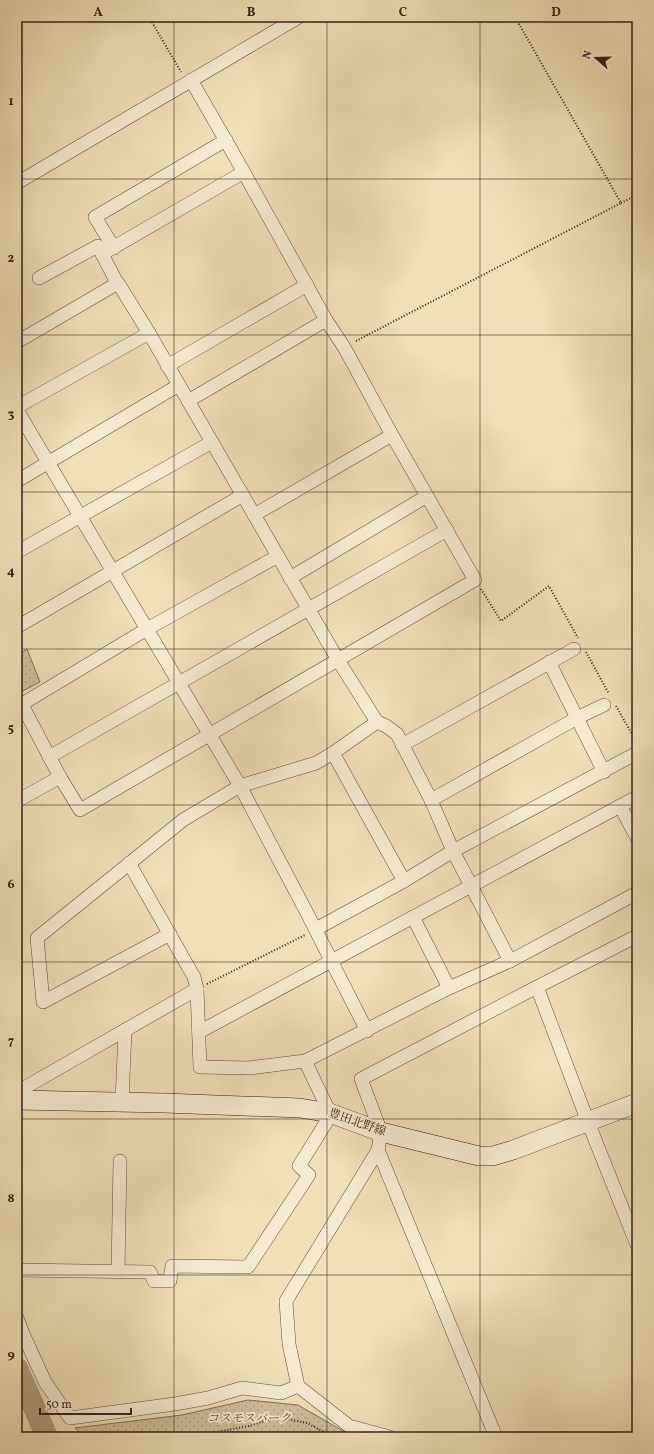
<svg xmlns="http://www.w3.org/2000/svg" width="654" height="1454" viewBox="0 0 654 1454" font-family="Vollkorn,'Noto Serif JP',serif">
	<defs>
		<pattern id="park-dots" width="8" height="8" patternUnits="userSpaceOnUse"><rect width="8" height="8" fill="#d0be9c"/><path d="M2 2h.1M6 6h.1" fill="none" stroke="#b3a386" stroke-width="1.8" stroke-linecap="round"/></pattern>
	</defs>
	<rect width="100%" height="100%" fill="#f0dfb7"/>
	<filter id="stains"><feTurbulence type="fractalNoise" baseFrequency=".005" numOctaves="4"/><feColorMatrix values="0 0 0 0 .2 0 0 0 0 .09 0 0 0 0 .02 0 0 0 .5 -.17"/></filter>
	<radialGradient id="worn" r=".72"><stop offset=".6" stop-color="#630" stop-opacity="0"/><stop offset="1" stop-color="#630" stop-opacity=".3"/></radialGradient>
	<!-- park -->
	<g fill="url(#park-dots)" stroke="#826e59">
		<path d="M27 649 40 682 17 694V656Z"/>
		<path d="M248 1400 298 1405 350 1435 356 1437H84L75 1428 182 1415Z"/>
	</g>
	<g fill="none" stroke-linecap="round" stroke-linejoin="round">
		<!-- river -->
		<path stroke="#b09e80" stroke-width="22" d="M17 1368 47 1437"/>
		<!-- minor casing -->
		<g stroke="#634f3e" stroke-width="14">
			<g id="minor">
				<path d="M17 183 299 17"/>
				<path d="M114 248 95 217 226 140"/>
				<path d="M102 254 244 172"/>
				<path d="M39 278 98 246 117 283"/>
				<path d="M17 342 118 283 149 333 338 660 377 722 386 726 397 734 431 800 453 851 510 961"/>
				<path d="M167 366 307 285"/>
				<path d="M188 401 326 320"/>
				<path d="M17 407 149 333"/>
				<path d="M17 410 240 786 308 915 367 1031"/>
				<path d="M17 481 179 385"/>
				<path d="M254 515 392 435"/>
				<path d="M17 552 212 442"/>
				<path d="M290 578 427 496"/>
				<path d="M17 627 243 495"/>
				<path d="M549 662 604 772"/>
				<path d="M22 705 60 777"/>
				<path d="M17 707 147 629 278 556"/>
				<path d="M402 745 574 649"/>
				<path d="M333 753 404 881"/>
				<path d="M49 757 447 530"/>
				<path d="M431 800 577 718 604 705"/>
				<path d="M17 801 60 777 80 810 475 580 392 435 344 347 326 320 233 153 191 80"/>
				<path d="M620 806 637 838"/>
				<path d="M129 863 194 977 197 989 200 1067 249 1068 305 1061 449 988 510 961 637 893"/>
				<path d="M413 917 449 988"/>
				<path d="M316 929 404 881 453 851 637 753"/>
				<path d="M170 934 43 1002 37 938 183 820 240 786 316 763 333 753 377 722"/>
				<path d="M537 987 588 1122 637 1245"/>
				<path d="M199 1032 637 797"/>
				<path d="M305 1061 330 1113"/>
				<path d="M17 1092 197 989"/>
				<path d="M122 1102 125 1030"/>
				<path d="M378 1150 496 1437"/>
				<path d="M17 1270 150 1272 154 1281H170L172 1266 248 1267 309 1175 299 1166 327 1121"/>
				<path d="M118 1272 120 1161"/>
				<path d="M17 1318 24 1336 45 1382 70 1418 175 1404 208 1398 242 1388 281 1393 298 1386"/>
				<path d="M390 1437 349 1426 298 1386 289 1344 286 1301 378 1150 381 1132 361 1079 537 987 637 936"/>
			</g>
		</g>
		<!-- secondary casing -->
		<g stroke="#341f16" stroke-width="20">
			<path id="secondary" d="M17 1100 164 1103 300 1108 330 1113 381 1132 479 1156H493L513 1150 637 1103"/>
		</g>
		<!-- path -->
		<g stroke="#341f16" stroke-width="2" stroke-dasharray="1 2" stroke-linecap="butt">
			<path d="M149 17 181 72"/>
			<path d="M621 203 637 195"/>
			<path d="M356 341 621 203 515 17"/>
			<path d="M481 589 501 621 549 586 578 638"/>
			<path d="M586 652 609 694"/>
			<path d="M616 706 636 741"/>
			<path d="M207 984 305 935"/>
			<path d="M189 1437 249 1426 277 1417 307 1423 334 1437"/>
		</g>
		<!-- minor -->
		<use href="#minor" stroke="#f5ead0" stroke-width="13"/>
		<!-- secondary -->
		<use href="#secondary" stroke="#f5ead0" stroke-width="19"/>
	</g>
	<!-- grid -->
	<path fill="none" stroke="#341f16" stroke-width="1" stroke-opacity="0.55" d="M174 17V1437M327 17V1437M480 17V1437M17 179H637M17 335H637M17 492H637M17 649H637M17 805H637M17 962H637M17 1119H637M17 1275H637"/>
	<g text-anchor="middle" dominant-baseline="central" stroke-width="3.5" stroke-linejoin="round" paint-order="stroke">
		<!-- street labels -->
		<g font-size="12" fill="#341f16" stroke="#f5ead0">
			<text transform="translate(357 1123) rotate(19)">豊田北野線</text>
		</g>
		<!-- park labels -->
		<g font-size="12" font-style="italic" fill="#5b4738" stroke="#f5ead0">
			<text x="249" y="1419">コスモスパーク</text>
		</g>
	</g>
	<!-- margin -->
	<rect width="654" height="1454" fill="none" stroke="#f0dfb7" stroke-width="44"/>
	<!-- north arrow -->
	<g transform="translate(596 58) rotate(290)" stroke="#f5ead0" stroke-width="3" paint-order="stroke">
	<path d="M0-3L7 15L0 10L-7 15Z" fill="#341f16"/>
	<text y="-6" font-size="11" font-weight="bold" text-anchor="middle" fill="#341f16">N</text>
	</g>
	<!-- scale -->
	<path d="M40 1408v6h91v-6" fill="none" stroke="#341f16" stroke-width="2"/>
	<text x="46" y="1408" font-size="12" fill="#341f16" stroke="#f5ead0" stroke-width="3" paint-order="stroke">50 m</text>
	<rect x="22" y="22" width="610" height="1410" fill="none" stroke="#341f16" stroke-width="1.5"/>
	<g font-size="13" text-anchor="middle" font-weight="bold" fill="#341f16">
		<text x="98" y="16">A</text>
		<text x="251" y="16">B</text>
		<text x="403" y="16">C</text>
		<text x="556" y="16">D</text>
		<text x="11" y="105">1</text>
		<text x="11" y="262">2</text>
		<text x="11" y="418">3</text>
		<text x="11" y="575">4</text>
		<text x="11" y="732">5</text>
		<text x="11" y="888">6</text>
		<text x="11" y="1045">7</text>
		<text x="11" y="1202">8</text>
		<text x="11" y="1358">9</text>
	</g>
	<rect width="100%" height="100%" filter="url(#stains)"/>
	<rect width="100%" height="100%" fill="url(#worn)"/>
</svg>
